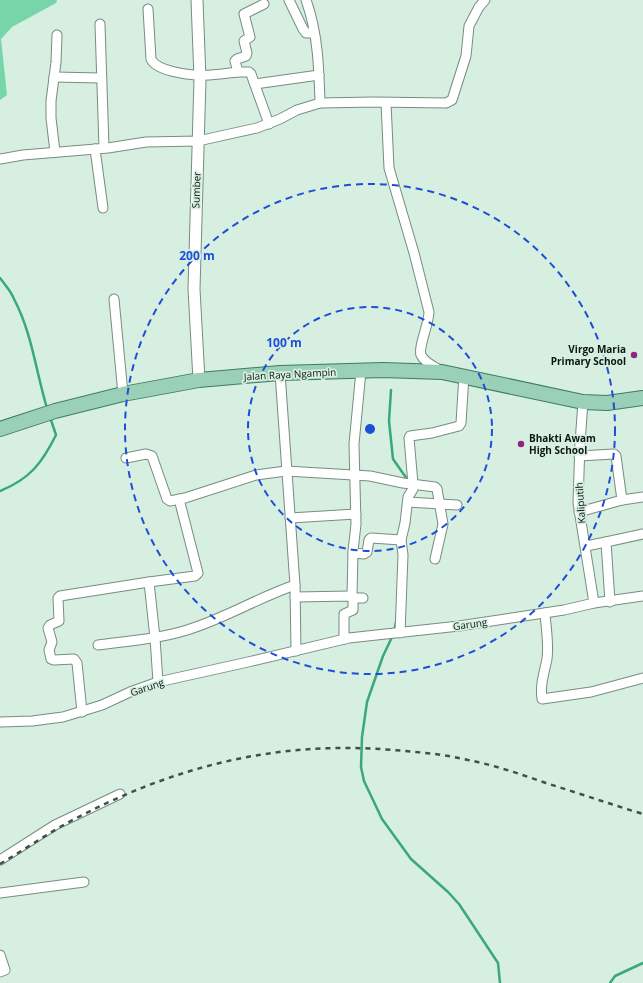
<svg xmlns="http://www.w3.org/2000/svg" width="643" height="983" viewBox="0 0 643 983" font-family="'Open Sans',sans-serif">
	<rect width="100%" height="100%" fill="#d6efe1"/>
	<!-- green -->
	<path fill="#76d6a9" d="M0 0H57L56 3 12 27 1 39 7 95 0 100Z"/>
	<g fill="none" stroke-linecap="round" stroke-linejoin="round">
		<!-- stream -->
		<g stroke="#3aa87a" stroke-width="2.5">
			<path d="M0 278C5 285 11 291 14 299 32 333 36 372 47 408"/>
			<path d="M391 390 389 421 393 459 407 479V481"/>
			<path d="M0 491C30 479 42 463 56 435L50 417"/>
			<path d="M394 631 397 618"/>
			<path d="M393 635 383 656 367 702 362 737 361 767 364 781 382 819 411 859 448 892 459 904 498 963 500 983"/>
			<path d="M610 983 615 976 643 963"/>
		</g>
		<!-- minor casing -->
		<g stroke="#768d81" stroke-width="11">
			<g id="minor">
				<path d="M289 0 303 29 306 33H314"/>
				<path d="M306 0C318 33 319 69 320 103"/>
				<path d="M148 9 151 59C156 71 188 75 200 75 213 76 226 73 238 72L235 61 237 59 246 56 247 53 244 41 250 37 244 14 264 4"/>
				<path d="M100 24 104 148"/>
				<path d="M238 72H249L251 74 269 124"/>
				<path d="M54 77 101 78"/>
				<path d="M255 84 319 75"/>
				<path d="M386 103 389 168 414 253 429 312C429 323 418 348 421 355 424 362 434 367 440 370"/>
				<path d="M95 149 103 208"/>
				<path d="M55 152 51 118V101L56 62 57 35"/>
				<path d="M0 159 23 155 108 148 146 142 198 141 257 128 280 119 297 110 320 103 374 102 446 103 452 100 466 56 469 26 479 7 485 0"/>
				<path d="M114 299 123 394"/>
				<path d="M280 373 295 585 296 651"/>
				<path d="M583 402 580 443 578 503 594 603"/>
				<path d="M579 456 614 454 616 456 622 500"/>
				<path d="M126 458 146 454 152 456 167 499 170 501 185 498 256 475 286 471 370 476 403 483 435 487 437 489 443 524 435 559"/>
				<path d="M408 502 457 505"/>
				<path d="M579 512 622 500 643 497"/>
				<path d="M290 518 356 514"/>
				<path d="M586 546 606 542"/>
				<path d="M353 553 364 554 367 552 369 540 371 538 401 540"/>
				<path d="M352 596 353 551 356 524 354 444 361 371"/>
				<path d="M295 597 352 596 353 598H363"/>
				<path d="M610 602 606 542 643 534"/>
				<path d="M545 613C546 628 549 644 547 659 544 674 540 684 542 699L591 692 643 678"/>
				<path d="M400 633 403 555 401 540 405 523 408 497 413 489V484L409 438 410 436 432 433 459 426 461 423 464 375"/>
				<path d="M344 639V614L353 610V598"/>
				<path d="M98 645C128 641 158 639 187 630 224 619 257 598 295 585"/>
				<path d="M158 682 155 638 149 582 195 576 198 573 179 499"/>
				<path d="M82 712 77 663 74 659 54 660 51 659 49 650 52 642 48 628 50 625 59 621 58 598 60 596 149 582"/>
				<path d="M0 722 32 721 63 717 102 705 130 692 158 682 248 662 349 638 459 626 564 610 594 603 643 596"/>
				<path d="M0 860 55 825 120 794"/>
				<path d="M0 893 84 882"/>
				<path d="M0 955 5 970 0 972"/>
			</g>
		</g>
		<!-- tertiary casing -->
		<g stroke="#768d81" stroke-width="13">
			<path id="tertiary" d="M197 0 200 79 194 289 199 380"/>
		</g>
		<!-- primary casing -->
		<g stroke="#3e7b5f" stroke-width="16">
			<path id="primary" d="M0 429 55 411 123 394 199 380 280 373 383 370 442 372 583 402 607 403 643 398"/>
		</g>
		<!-- minor -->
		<use href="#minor" stroke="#fff" stroke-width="9"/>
		<!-- tertiary -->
		<use href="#tertiary" stroke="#fff" stroke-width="11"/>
		<!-- primary -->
		<use href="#primary" stroke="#9bd0b8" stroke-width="14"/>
		<!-- rail -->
		<path stroke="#435049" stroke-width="2.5" stroke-dasharray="5 5" stroke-linecap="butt" d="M0 864C22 851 44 836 67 823 171 767 275 740 393 750 418 752 443 754 468 760 494 765 520 774 546 783 578 793 610 804 643 814"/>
	</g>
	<!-- distance rings -->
	<g fill="none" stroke="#1d4ed8" stroke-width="2" stroke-dasharray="7 5">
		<circle cx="370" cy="429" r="122"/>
		<circle cx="370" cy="429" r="245"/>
	</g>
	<!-- markers -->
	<g fill="#952382" stroke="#d6efe1" stroke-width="1.5">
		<circle cx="634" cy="355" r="4"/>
		<circle cx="521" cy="444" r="4"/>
	</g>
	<g text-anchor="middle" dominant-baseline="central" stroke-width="3.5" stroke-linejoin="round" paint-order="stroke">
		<!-- street labels -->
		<g font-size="10" fill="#0d1611" stroke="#d6efe1">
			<text transform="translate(196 190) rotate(-88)">Sumber</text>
			<text transform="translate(290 374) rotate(-3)">Jalan Raya Ngampin</text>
			<text transform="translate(580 503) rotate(-94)">Kaliputih</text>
			<text transform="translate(470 624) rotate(-8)">Garung</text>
			<text transform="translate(147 687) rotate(-19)">Garung</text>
		</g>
		<!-- poi labels -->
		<g font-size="10" font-weight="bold" fill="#0d1611" stroke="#d6efe1" text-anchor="end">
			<text x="626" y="349">Virgo Maria<tspan x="626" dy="12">Primary School</tspan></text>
			<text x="529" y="438" text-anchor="start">Bhakti Awam<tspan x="529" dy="12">High School</tspan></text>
		</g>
	</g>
	<circle cx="370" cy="429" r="6" fill="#1d4ed8" stroke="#d6efe1" stroke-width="2"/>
	<g font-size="12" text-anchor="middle" font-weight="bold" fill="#1d4ed8" stroke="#d6efe1" stroke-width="3.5" stroke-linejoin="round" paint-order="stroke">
		<text x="197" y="260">200 m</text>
		<text x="284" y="347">100 m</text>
	</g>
</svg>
